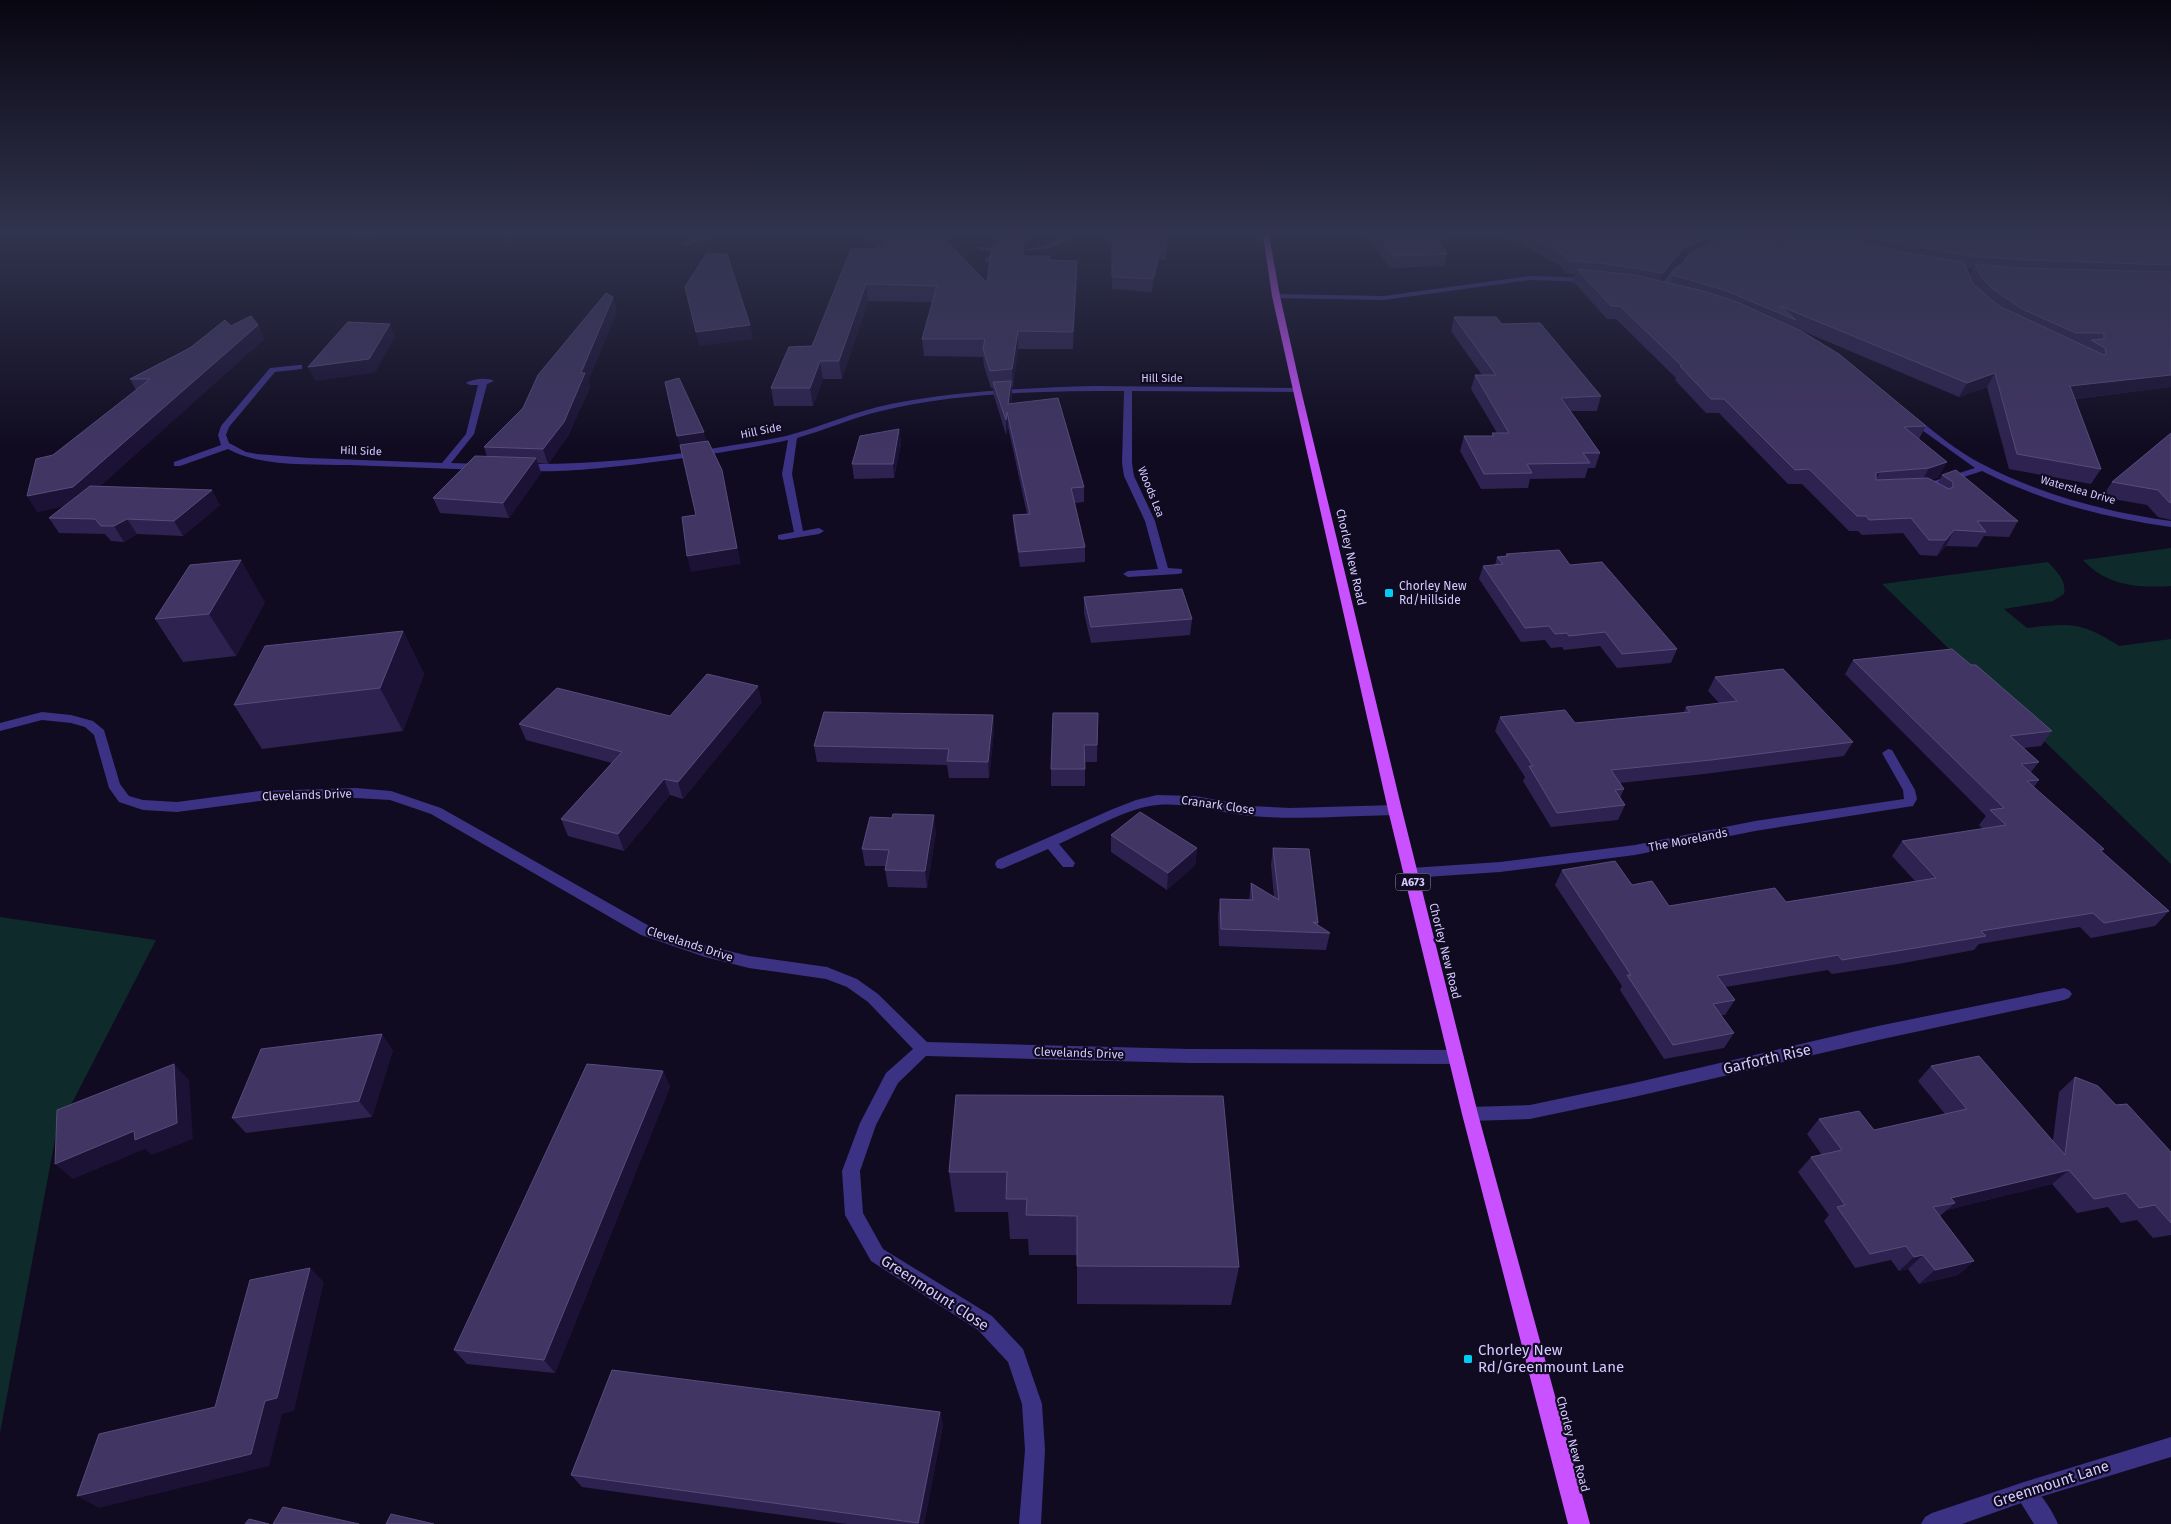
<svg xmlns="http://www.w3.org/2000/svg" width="2171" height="1524" viewBox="0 0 2171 1524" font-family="'Fira Sans',sans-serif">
	<rect width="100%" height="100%" fill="#100b20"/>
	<!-- green -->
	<g fill="#0e2a2b">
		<path d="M2171 548V586C2137 588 2107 586 2083 560Z"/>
		<path d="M2048 562C2057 572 2067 581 2064 594L2053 601 2004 609 2027 628C2070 623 2082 622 2119 646L2171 639V864L1882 584Z"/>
		<path d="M0 917 156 940 56 1134 0 1433Z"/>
	</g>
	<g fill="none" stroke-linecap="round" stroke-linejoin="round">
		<!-- minor -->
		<g fill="#3b3283" fill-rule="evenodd">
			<path d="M705 235H713L685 246 680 245Z"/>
			<path d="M1065 235H1072C1055 253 1031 249 1009 253 1001 255 995 259 987 262L985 261V259L995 253 977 248 980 246C1006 252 1043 252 1065 235Z"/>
			<path d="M1695 254 1700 255 1679 271 1664 292H1658L1657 290 1674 268Z"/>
			<path d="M1530 276 1590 278 1594 280 1590 282 1530 280 1384 300 1276 298 1272 296 1276 294 1384 296Z"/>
			<path d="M299 365H302V369L275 372 229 427 226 435 229 443 246 452 257 454 309 458 442 463 466 434 478 385H470L466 383C472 379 488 377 494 381L487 384 474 434 451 463 483 464 488 467 483 470C438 468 393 467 348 465 312 464 260 467 228 449L180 466H174V462L221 445 218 435 221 426 270 368Z"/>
			<path d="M1094 386 1297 388 1301 390 1297 392 1132 391V463L1134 476 1155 521 1168 568 1182 569V573L1178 574 1128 577 1123 574 1128 571 1158 569 1145 521 1124 476 1122 463 1124 391C1043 391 959 392 881 411 852 418 825 430 797 438L792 474 803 531 819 528 824 531 819 534 782 540 778 539V535L794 532 782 474 788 440C753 449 538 483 518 467L523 464C584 465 644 459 704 450 731 445 759 442 786 436 821 427 855 411 891 404 958 391 1026 388 1094 386Z"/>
			<path d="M1908 416H1914C1936 433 1958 452 1982 464 2041 495 2106 512 2171 521V527C2105 518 2041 501 1982 471L1924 490H1918V486L1975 468 1908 420Z"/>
			<path d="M42 712 71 715 93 721 104 730 120 784 129 796 143 800 177 802 259 791 356 788 391 791 441 808 651 927 705 945 749 956 827 967 857 979 878 994 927 1042 1189 1049 1456 1050 1462 1052 1464 1057 1462 1062 1456 1064 1189 1063 926 1056 898 1083 876 1125 860 1171 863 1213 883 1249 992 1316 1023 1349 1042 1404 1045 1450 1041 1524H1019L1025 1450 1022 1404 1008 1362 978 1330 871 1261 845 1215 842 1171 860 1123 886 1073 913 1049 868 1002 847 987 826 979 749 968 705 957 641 935 431 814 390 800 356 798 259 801 177 812 143 810 119 802 109 788 94 735 85 727 71 723 42 720 0 731V723Z"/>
			<path d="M1888 749 1892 750 1915 790 1917 799 1913 806 1755 831 1635 855 1500 872 1411 878 1406 877 1404 873 1406 869 1411 868 1500 862 1635 845 1755 821 1904 799 1903 790 1882 753Z"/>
			<path d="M1157 795 1195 796 1250 806 1290 808 1395 805 1400 807 1402 810 1400 813 1395 815C1347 816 1299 820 1251 816 1219 813 1189 802 1157 805 1129 807 1086 832 1059 844L1075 863 1073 867H1063L1048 849 1002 869 997 868 995 864 997 860 1113 809 1136 800Z"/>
			<path d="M2064 988 2069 990 2072 994 2069 998 2064 1000 1878 1040 1634 1097 1530 1119 1470 1121 1464 1119 1462 1114 1464 1109 1470 1107 1530 1105 1634 1083 1878 1026Z"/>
			<path d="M2024 1482C2038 1487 2052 1510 2058 1524H2034L2014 1492 2017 1485Z"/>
		</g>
		<!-- tertiary -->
		<path fill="#3b3283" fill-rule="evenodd" d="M2171 1437V1457L2024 1502 1962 1524H1921L1925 1517 1932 1513 2024 1482Z"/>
		<!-- primary -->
		<path fill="#ca51ff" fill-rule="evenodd" d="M1263 235H1269L1280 296 1301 390 1402 810 1478 1114 1590 1524H1568L1462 1114 1388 810 1293 390 1272 296Z"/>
	</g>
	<!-- wall -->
	<g fill="#2e2350" fill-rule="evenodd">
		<path d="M342 235H377L375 236Z"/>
		<path d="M867 235H941L987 283 995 245 994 235H1027L1026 247H1025V256L1050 260 1077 277 1073 349H1018L1013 387H1012V395L1011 403 1084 487V502L1074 503 1085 547V562L1020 567 1014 531 1013 515 1027 514 1008 427 1006 435 994 396 993 388H991L984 366 983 357 924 356 922 339 932 302 868 301 842 379H823L813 406H774L771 388 812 346 877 249Z"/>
		<path d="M1112 235 1167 248 1166 260H1160L1152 292 1112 289Z"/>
		<path d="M1367 235H2171V387L2075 399 2101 469 2091 484 2009 469 1987 387 1959 397 1793 327V328L1926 426 1919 439 1939 477 1931 480 1938 483 1942 475 2018 521 2009 537 1984 536 1977 547 1946 546 1937 556 1920 555 1903 533 1862 535 1858 531H1849L1802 484H1788L1719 413H1706L1675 380 1676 378 1616 319H1607L1573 281 1575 274 1566 273 1559 265 1505 236 1437 238 1447 254 1445 266 1390 268ZM1707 242 1711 243 1705 246ZM1688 257 1673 275 1671 283 1662 281 1679 261ZM1966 268 1973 269 1969 275Z"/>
		<path d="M617 310 588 381 590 387 568 436 548 464 538 463 541 473 509 518 440 513 433 498 487 457 484 447 523 408Z"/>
		<path d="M1454 317 1502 324 1601 396 1597 411H1571L1600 453 1595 468H1588L1585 478 1530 479 1528 488 1481 489 1460 451 1464 436H1492V433H1497L1471 389 1475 375H1482L1451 331Z"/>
		<path d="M258 325 264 339 100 486 220 505 183 536 137 534 124 542 111 541 105 534 59 533 49 518 64 506 37 512 53 455 136 390 130 379 231 326Z"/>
		<path d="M899 429 901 444 894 478 854 479 852 464Z"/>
		<path d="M2171 433V520L2158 517 2147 505 2102 497 2112 482Z"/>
		<path d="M1506 554 1570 565 1677 649 1671 663 1617 668 1600 646 1564 650 1562 647 1551 648 1545 640 1521 642 1479 579 1483 566 1495 565 1497 557 1506 556Z"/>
		<path d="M1084 597 1192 619 1190 635 1091 643 1084 613Z"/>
		<path d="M265 602 236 656 183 662 155 619Z"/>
		<path d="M403 631 424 674 403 731 262 749 234 705Z"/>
		<path d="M1853 660 1971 665 2052 731 2041 746 2024 748 2039 762 2031 772 2039 780 2034 787 2104 849 2102 852 2169 911 2155 926 2091 938 2080 927 1979 944 1974 950 1898 964 1832 974 1828 970 1725 987 1735 1000 1725 1015H1721L1734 1033 1724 1048 1664 1059 1620 990 1622 986 1555 885 1562 870 1632 885 1669 906 1786 902 1915 881 1892 856 1902 841 1983 829 1979 825 1986 816 1845 674Z"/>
		<path d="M1715 677 1853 742 1844 756 1704 774 1620 783 1624 789 1620 798 1625 805 1618 820 1551 827 1523 781 1525 777 1495 731 1500 717 1575 723 1684 712 1686 707 1719 703 1708 691Z"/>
		<path d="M762 702 683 799 670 795 624 851 568 836 561 819 612 763 526 740 519 724 670 716Z"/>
		<path d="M1098 713 1097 762H1085V786H1051V769Z"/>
		<path d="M993 715 994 731 989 778H949L947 765 817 762 814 746Z"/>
		<path d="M936 832 927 888 888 887 885 870 886 866H865L862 849Z"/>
		<path d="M1111 835 1197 848 1195 865 1167 890 1111 852Z"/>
		<path d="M1273 848 1318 923V925L1330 933 1326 950 1219 946 1218 916 1220 899 1249 900 1251 883 1274 897 1271 865Z"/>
		<path d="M393 1050 372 1117 246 1133 232 1118Z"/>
		<path d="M1931 1066 2053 1140 2059 1092 2075 1077 2116 1105 2171 1152V1235L2153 1238 2137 1220 2121 1223 2108 1207 2077 1213 2052 1184 1947 1210 1940 1216 1974 1261 1958 1275 1919 1284 1908 1269 1899 1271 1891 1260 1855 1268 1824 1221 1829 1215 1798 1172 1811 1157 1822 1155 1807 1134 1819 1119 1874 1130 1945 1114 1918 1081Z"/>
		<path d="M663 1071 670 1087 555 1373 467 1364 454 1350Z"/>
		<path d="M956 1095 1239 1267 1231 1305 1077 1304V1255H1029L1028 1239H1010L1008 1212H955L949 1172Z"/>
		<path d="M940 1412 943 1425 924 1524H847L582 1487 571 1475Z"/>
	</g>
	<!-- shaded-wall -->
	<g fill="#1b1235">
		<path d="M1025 235H1027L1026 247Z"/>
		<path d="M1720 235H1792L1716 245Z"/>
		<path d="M1024 237 1025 253 1023 272V256Z"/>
		<path d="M1708 237 1704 249 1679 261 1659 285 1663 273 1683 249Z"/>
		<path d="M1161 248 1160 260 1152 292 1153 279Z"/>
		<path d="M1077 261V277L1073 349V332Z"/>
		<path d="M866 284 868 301 842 379 839 361Z"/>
		<path d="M613 297 617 310 588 381 590 387 568 436 548 464 543 449 581 373Z"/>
		<path d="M390 324 395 337 375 373 315 381 308 367Z"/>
		<path d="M258 325 264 339 83 502 37 512 27 496Z"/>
		<path d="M750 325 753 339 699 346 696 332Z"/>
		<path d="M1018 331V349L1013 387 1012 369Z"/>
		<path d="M820 361 823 379 813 406 810 388Z"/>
		<path d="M1995 373 1987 387 1959 397 1967 383Z"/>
		<path d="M2171 375V387L2062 400 2070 386Z"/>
		<path d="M1011 381 1012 395 1009 418 1008 404Z"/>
		<path d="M1007 412 1008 427 1006 435V420Z"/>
		<path d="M899 429 901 444 894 478 893 464Z"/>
		<path d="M704 432 708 446 681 450 677 436Z"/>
		<path d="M536 458 541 473 509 518 503 503Z"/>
		<path d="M1947 462 1939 477 1921 483 1929 468Z"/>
		<path d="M722 470 741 564 691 572 687 556Z"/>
		<path d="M1880 472 1872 486 1876 473Z"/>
		<path d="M212 490 220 505 183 536 174 521Z"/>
		<path d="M127 519 137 534 124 542 114 526Z"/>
		<path d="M1954 530 1946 546 1937 556 1946 540Z"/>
		<path d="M241 560 265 602 236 656 209 614Z"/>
		<path d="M403 631 424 674 403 731 380 688Z"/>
		<path d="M758 686 762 702 683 799 678 782Z"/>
		<path d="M993 715 994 731 989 778 988 762Z"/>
		<path d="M664 779 670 795 624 851 618 834Z"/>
		<path d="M934 815 936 832 927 888 925 871Z"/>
		<path d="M1197 848 1195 865 1167 890 1168 873Z"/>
		<path d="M382 1034 393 1050 372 1117 359 1101Z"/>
		<path d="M174 1064 189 1080 193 1139 152 1155 145 1149 73 1179 55 1164 134 1131Z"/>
		<path d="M663 1071 670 1087 555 1373 544 1360Z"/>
		<path d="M2069 1170 2052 1184 1947 1210 1955 1203 1951 1198Z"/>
		<path d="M1923 1255 1908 1269 1899 1271 1914 1257Z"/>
		<path d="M1974 1261 1958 1275 1919 1284 1935 1270Z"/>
		<path d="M310 1268 324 1282 294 1411 282 1414 269 1466 99 1508 77 1496 265 1401Z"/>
		<path d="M940 1412 943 1425 924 1524H919Z"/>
	</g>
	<!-- building -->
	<g fill="#403563" stroke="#574c7b">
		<path d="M877 235H941L987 283 992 246 1009 239 1024 237 1023 256H1050L1049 260 1077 261 1073 332 1018 331 1012 369 990 371 983 348 985 339H922L937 286 866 284 839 361H820L810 388H771L789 347 812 346 851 249 888 248Z"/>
		<path d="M1112 235H1165L1167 248H1161L1153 279 1112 277Z"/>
		<path d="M1377 235H1435L1447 254 1393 256Z"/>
		<path d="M1527 235H1701L1708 237 1683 249 1663 273 1608 264 1570 261 1562 253Z"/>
		<path d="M1760 235H1831L1907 253 1964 262 1973 284 1999 306 2104 355 2106 354 2105 348 2091 340 2104 339V333H2076L2022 309 1993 289 1982 278 1975 264 2022 268 2171 272V375L2070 386 2101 469 2017 454 1995 373 1967 383 1780 306 1796 320 1724 290 1673 275 1690 253 1712 243 1740 237Z"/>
		<path d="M1864 235H2171V265L2023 260 1971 256 1908 245Z"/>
		<path d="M706 254H727L750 325 696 332 685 287Z"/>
		<path d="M1577 269 1635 275 1703 291 1737 302 1801 331 1839 354 1926 426 1904 427 1947 462 1929 468 1880 472 1876 473V480L1928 478 1949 489 1953 487V482L1942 475 1956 470 2018 521H1977L1986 532 1954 530 1946 540H1929L1911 518 1869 520 1866 516H1857L1809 469 1795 470 1724 399H1711L1680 366H1682L1620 306H1611Z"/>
		<path d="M606 293 613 297 581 373H585L564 422 543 449 484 447 523 408 538 375Z"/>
		<path d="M251 316 258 325 73 487 27 496 36 459 53 455 150 379H130L190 348 225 320 231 326Z"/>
		<path d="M1454 317H1496L1502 324 1540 323 1601 396 1561 398 1600 453H1583L1590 463 1527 464 1532 473 1484 474 1464 436H1494L1492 433H1509L1475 375H1496Z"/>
		<path d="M348 322 390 324 369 359 308 367Z"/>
		<path d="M679 378 704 432 677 436 665 382Z"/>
		<path d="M1011 381 1008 404 1058 398 1084 487 1071 488 1085 547 1019 552 1013 515 1030 514 1007 412 1006 420 993 382Z"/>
		<path d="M899 429 893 464H852L860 436Z"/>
		<path d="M2171 433V503L2169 502 2158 490 2112 482Z"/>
		<path d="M708 441 722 470 737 548 687 556 682 517 696 515 680 445Z"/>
		<path d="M475 456 536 458 503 503 433 498Z"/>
		<path d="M90 486 212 490 174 521 127 519 114 526H101L95 519 49 518Z"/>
		<path d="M1559 550 1570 565 1602 562 1677 649 1622 654 1605 632 1569 636 1567 633 1555 634 1549 626 1525 628 1483 566 1503 564 1497 557 1508 556 1506 554Z"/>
		<path d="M241 560 209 614 155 619 190 565Z"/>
		<path d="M1182 589 1192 619 1091 627 1084 597Z"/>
		<path d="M403 631 380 688 234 705 265 646Z"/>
		<path d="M1952 649 1971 665H1976L2052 731 2010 736 2039 762 2021 764 2039 780 2027 781 2104 849 2100 850 2169 911 2104 923 2093 913 1981 931 1986 936 1909 949 1842 960 1838 955 1717 976 1735 1000 1713 1004 1734 1033 1673 1045 1627 975H1631L1562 870 1615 861 1632 885 1652 881 1669 906 1775 888 1786 902 1936 878 1902 841 2006 825 1990 810 2004 808 1853 660Z"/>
		<path d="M1783 669 1853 742 1711 760 1611 770 1624 789 1615 790 1625 805 1557 813 1529 766H1533L1500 717 1565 710 1575 723 1690 712 1686 707 1737 701 1715 677Z"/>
		<path d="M707 674 758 686 678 782 664 779 618 834 561 819 622 752 519 724 557 688 670 716Z"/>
		<path d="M824 712 993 715 988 762 947 761 949 749 814 746Z"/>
		<path d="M1053 713H1098L1097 745H1084L1085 769H1051Z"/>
		<path d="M1140 812 1197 848 1168 873 1111 835Z"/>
		<path d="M893 814 934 815 925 871 885 870 889 850 862 849 870 817 892 818Z"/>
		<path d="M1273 848 1309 849 1318 923 1313 922 1330 933 1221 929 1220 899 1253 900 1251 883 1279 900Z"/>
		<path d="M382 1034 359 1101 232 1118 261 1049Z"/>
		<path d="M1979 1056 2065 1155 2075 1077 2098 1086 2116 1105 2127 1104 2171 1152V1223L2155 1205 2139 1208 2126 1193 2094 1199 2069 1170 1951 1198 1955 1203 1933 1207 1974 1261 1935 1270 1923 1255 1914 1257 1906 1246 1870 1254 1837 1207 1845 1205 1811 1157 1842 1150 1819 1119 1859 1111 1874 1130 1967 1109 1931 1066Z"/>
		<path d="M174 1064 177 1123 135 1140 134 1131 55 1164 57 1110Z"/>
		<path d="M587 1064 663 1071 544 1360 454 1350Z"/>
		<path d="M956 1095 1223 1096 1239 1267 1077 1266V1216L1026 1215 1027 1199H1006L1007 1172H949Z"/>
		<path d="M310 1268 277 1398 265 1401 251 1454 77 1496 99 1434 215 1407 250 1280Z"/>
		<path d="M612 1370 940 1412 918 1523 571 1475Z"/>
		<path d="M283 1507 359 1524H273Z"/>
		<path d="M391 1514 434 1524H386Z"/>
		<path d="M249 1519 269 1524H245Z"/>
	</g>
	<!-- sky -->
	<linearGradient id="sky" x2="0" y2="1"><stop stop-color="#090612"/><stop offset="0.52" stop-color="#31344e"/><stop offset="1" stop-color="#31344e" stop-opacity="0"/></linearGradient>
	<rect width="2171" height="448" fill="url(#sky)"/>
	<!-- markers -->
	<g fill="#00ccf5" stroke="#100b20" stroke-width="2">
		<rect x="1384" y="588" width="10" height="10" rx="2.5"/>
		<rect x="1463" y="1354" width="10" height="10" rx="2.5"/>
	</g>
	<g text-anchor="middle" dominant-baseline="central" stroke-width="4.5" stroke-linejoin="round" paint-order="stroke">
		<!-- far-street labels -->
		<g font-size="11" fill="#d4caff" stroke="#100b20">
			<text x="1162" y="378">Hill Side</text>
			<text transform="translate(761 431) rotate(-11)">Hill Side</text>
			<text transform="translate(361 451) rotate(2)">Hill Side</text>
			<text transform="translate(2078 490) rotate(16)">Waterslea Drive</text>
			<text transform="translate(1151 492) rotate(68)">Woods Lea</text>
		</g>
		<!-- shield labels -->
		<rect fill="#100b20" stroke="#9991bc" stroke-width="1" x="1395.5" y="873.5" width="35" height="17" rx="4"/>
		<g font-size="11" font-weight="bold" fill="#d4caff">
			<text x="1413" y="882">A673</text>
		</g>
		<!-- street labels -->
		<g font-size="12" fill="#d4caff" stroke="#100b20">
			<text transform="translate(1351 557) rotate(77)">Chorley New Road</text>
			<text transform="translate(307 795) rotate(-2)">Clevelands Drive</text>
			<text transform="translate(1218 805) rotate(8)">Cranark Close</text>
			<text transform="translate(1688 840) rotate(-11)">The Morelands</text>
			<text transform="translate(690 944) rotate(18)">Clevelands Drive</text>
			<text transform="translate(1445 951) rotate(76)">Chorley New Road</text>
			<text transform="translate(1079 1053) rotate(2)">Clevelands Drive</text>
			<text transform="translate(1573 1444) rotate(75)">Chorley New Road</text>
		</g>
		<!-- poi labels -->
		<g font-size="12" fill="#d4caff" stroke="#100b20" text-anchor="start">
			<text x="1399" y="586">Chorley New<tspan x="1399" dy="14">Rd/Hillside</tspan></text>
		</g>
		<!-- near-street labels -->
		<g font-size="15" fill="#d4caff" stroke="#100b20">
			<text transform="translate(1767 1059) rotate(-13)">Garforth Rise</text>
			<text transform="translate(935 1293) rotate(33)">Greenmount Close</text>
			<text transform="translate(2051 1484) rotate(-18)">Greenmount Lane</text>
		</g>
		<!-- near-poi labels -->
		<g font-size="15" fill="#d4caff" stroke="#100b20" text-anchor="start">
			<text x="1478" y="1350">Chorley New<tspan x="1478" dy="17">Rd/Greenmount Lane</tspan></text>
		</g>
	</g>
</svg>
